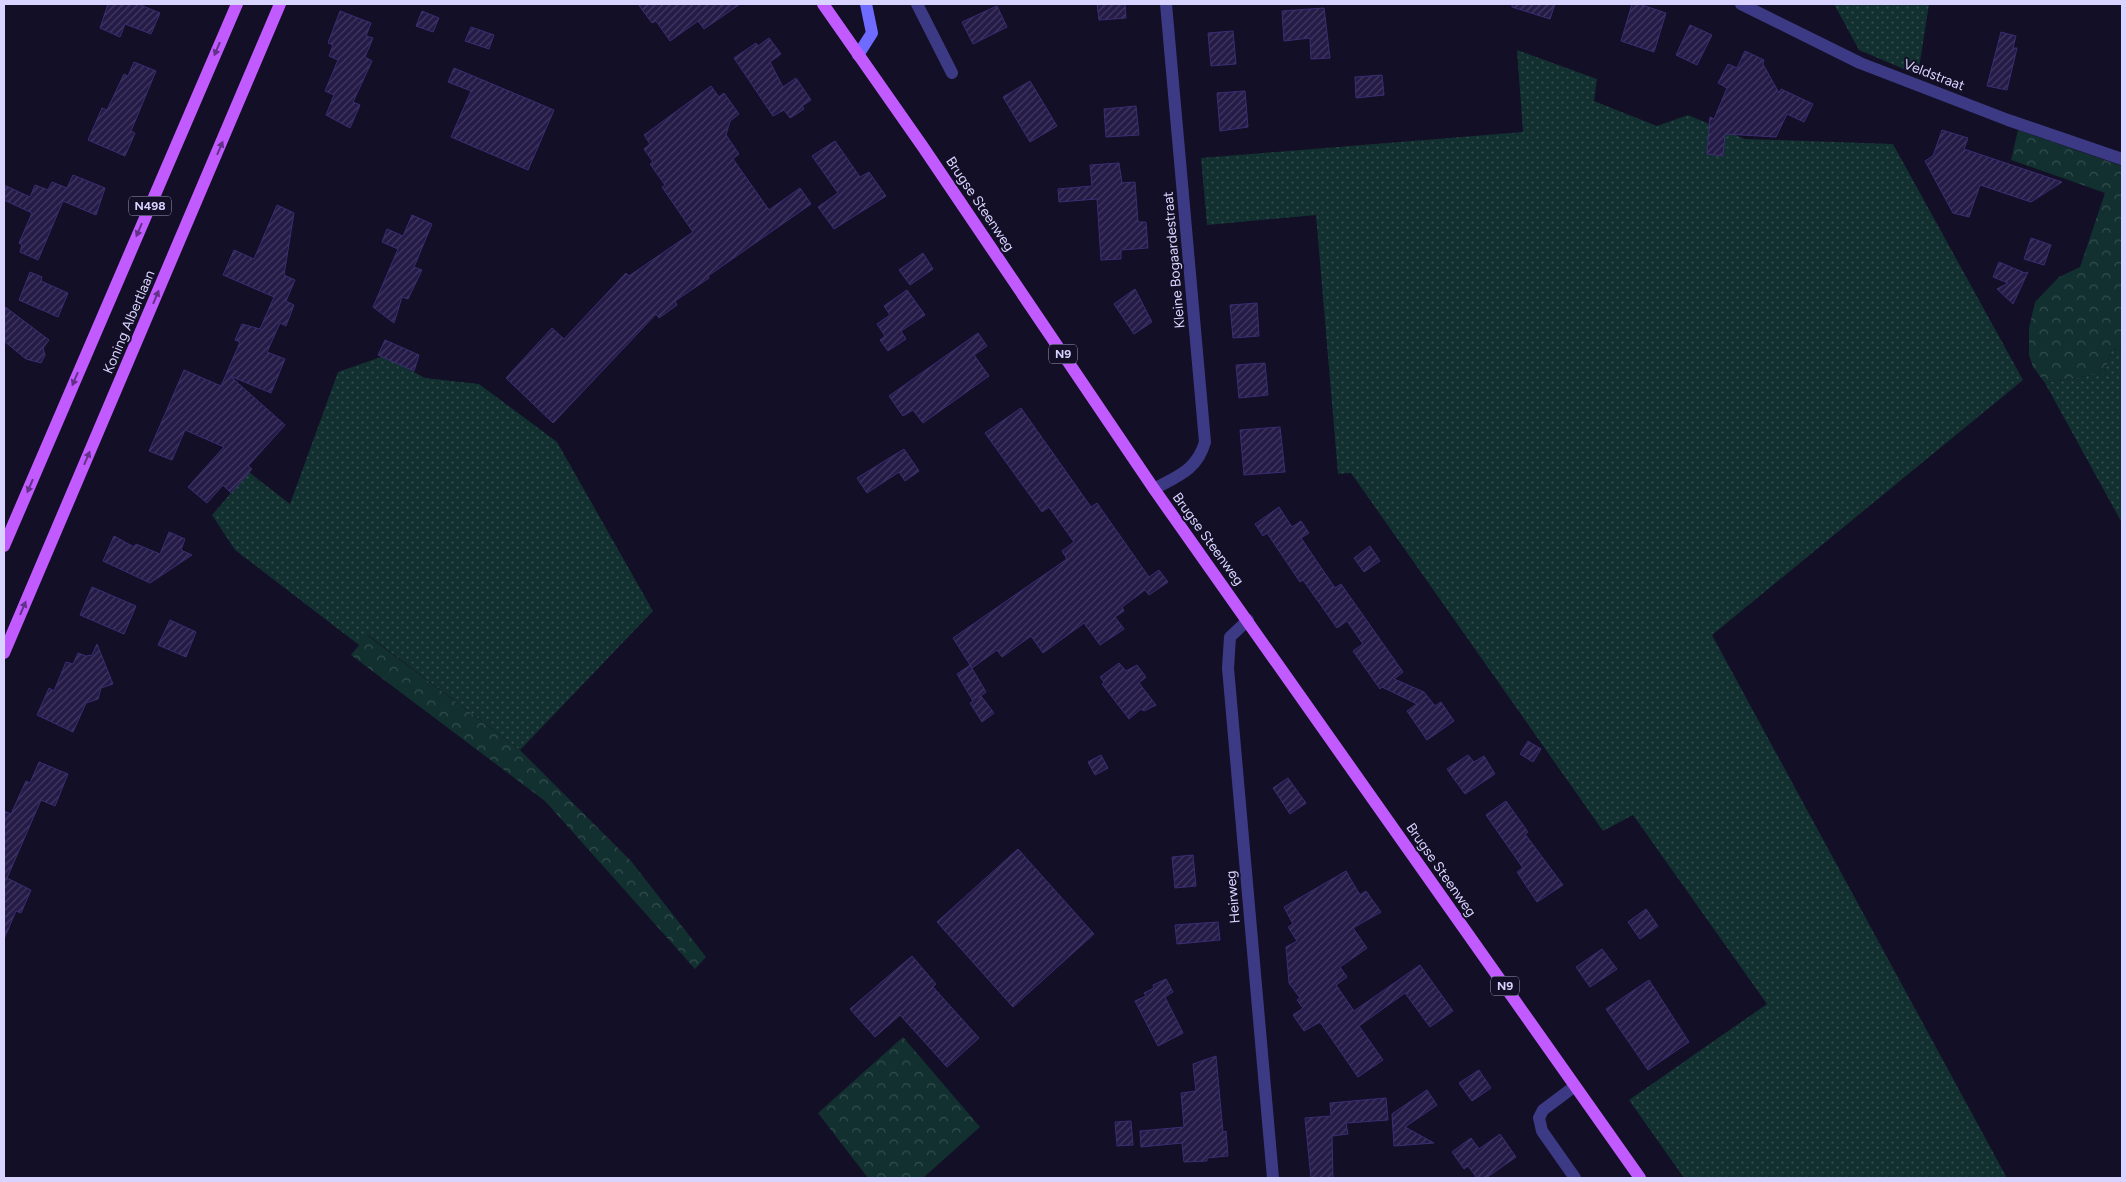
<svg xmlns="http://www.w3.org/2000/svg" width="2126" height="1182" viewBox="0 0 2126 1182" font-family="Figtree,sans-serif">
	<defs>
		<pattern id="grass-dots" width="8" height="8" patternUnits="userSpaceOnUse" patternTransform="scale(1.25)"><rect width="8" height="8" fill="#12302f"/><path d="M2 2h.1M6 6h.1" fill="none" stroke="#344d4e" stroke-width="1.8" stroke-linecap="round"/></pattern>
		<pattern id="forest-crowns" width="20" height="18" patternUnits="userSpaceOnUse" patternTransform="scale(1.25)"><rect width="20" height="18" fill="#12302f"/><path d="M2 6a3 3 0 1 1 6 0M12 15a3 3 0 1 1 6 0" fill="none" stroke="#344d4e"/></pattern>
		<pattern id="building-hatch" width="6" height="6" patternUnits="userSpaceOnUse" patternTransform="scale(1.25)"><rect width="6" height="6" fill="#241b47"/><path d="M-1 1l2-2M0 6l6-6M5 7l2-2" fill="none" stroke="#433b63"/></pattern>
	</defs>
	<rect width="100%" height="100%" fill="#130f26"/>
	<!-- grass -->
	<g fill="url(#grass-dots)">
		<path d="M1834 4H1929L1918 75 1859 50Z"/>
		<path d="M1517 50 1597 79 1594 101 1657 126 1688 115 1745 139 1893 144 2023 380 1712 635 2007 1178H1684L1629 1100 1767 1004 1633 815 1603 831 1351 473 1338 474 1316 215 1207 225 1201 158 1523 132Z"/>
		<path d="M2112 349 2122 351V523L2045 383 2104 373Z"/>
		<path d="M384 356 425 378 479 384 557 442 653 611 520 750 368 635 359 645 235 550 212 515 249 472 290 504 338 372Z"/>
	</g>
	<!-- forest -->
	<g fill="url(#forest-crowns)">
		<path d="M2018 130 2122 166V351L2112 349 2104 373 2045 383 2033 367 2029 355V328L2035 302 2059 277 2080 267 2105 193 2011 160Z"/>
		<path d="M367 635 520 750 631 861 706 957 695 969 545 801 351 655Z"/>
		<path d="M903 1037 980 1127 923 1178H868L818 1113Z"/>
	</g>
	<!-- building -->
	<g fill="url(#building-hatch)" stroke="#3b2d73">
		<path d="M108 4H138L160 13 151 34 125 24 120 37 100 28Z"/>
		<path d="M638 4H740L704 29 698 21 670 41 656 21 652 23Z"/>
		<path d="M1097 4H1125L1126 18 1099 20Z"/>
		<path d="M1512 4H1555L1550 19 1512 7Z"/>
		<path d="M1632 4H1639L1666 13 1654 52 1621 41Z"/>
		<path d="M997 6 1007 27 973 44 962 22Z"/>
		<path d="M1324 8 1330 58 1311 59 1310 38 1284 41 1282 11Z"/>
		<path d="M340 11 371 23 366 36 373 38 365 57 372 61 353 102 360 105 350 128 326 115 334 95 325 91 338 60 329 56 333 45 328 43Z"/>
		<path d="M422 11 439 18 433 32 416 26Z"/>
		<path d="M1690 25 1712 35 1697 65 1676 55Z"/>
		<path d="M471 27 494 35 489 49 465 41Z"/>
		<path d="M1233 31 1236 64 1211 66 1208 33Z"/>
		<path d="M2001 32 2016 36 2013 48H2017L2007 90 1987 86Z"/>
		<path d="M769 38 781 54 770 62 783 87 796 78 811 100 802 106 804 109 790 118 784 110 773 116 734 58 756 43 758 46Z"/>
		<path d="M1745 51 1764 60 1763 64 1779 93 1781 89 1813 104 1804 122 1787 114 1776 137 1725 134 1723 156 1707 154 1710 117 1714 119 1727 88 1718 83 1728 64 1737 68Z"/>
		<path d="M134 62 156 71 131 131 135 133 125 156 88 140 102 108 107 110 124 74 128 76Z"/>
		<path d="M454 68 554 110 528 170 451 137 471 91 448 82Z"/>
		<path d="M1382 75 1384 95 1356 98 1355 77Z"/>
		<path d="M1030 81 1057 126 1030 142 1003 97Z"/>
		<path d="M711 86 719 97 724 93 739 114 730 121 726 135 739 154 733 159 769 210 800 188 811 204 708 276 709 278 675 301 677 305 659 318 656 314 553 423 506 378 552 328 564 339 626 273 629 276 693 232 662 187 665 185 650 164 653 162 644 149 650 144 644 135Z"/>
		<path d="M1245 91 1248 127 1220 131 1217 93Z"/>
		<path d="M1136 106 1139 135 1106 137 1104 109Z"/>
		<path d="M1942 130 1968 138 1964 149 2062 182 2031 202 1980 185 1969 217 1953 213 1925 161 1933 156Z"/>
		<path d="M835 141 860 177 869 172 886 196 834 229 818 207 838 193 812 156Z"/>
		<path d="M1119 163 1122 183 1135 182 1138 222H1146L1148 248 1121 250V259L1101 260 1097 199 1059 202 1058 189 1092 186 1090 165Z"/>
		<path d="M73 175 105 188 96 215 63 201 38 260 20 252 22 245 19 243 32 213 4 200V185L30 197 35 185 48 190 52 182 67 188Z"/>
		<path d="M277 205 294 213 284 275 295 280 286 301 294 305 286 326 280 323 267 352 285 359 271 393 230 376 285 425 248 466 252 469 231 493 223 485 207 503 188 487 224 447 185 430 172 460 149 451 184 370 221 386 240 342 235 340 242 324 260 329 274 297 223 275 234 250 254 259Z"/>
		<path d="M412 215 432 224 414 267 422 270 408 299 402 297 394 323 373 307 398 249 382 242 387 229 403 236Z"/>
		<path d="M2031 238 2051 245 2044 265 2024 259Z"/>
		<path d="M923 253 933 269 910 285 899 270Z"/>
		<path d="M1999 262 2025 273 2028 272 2013 304 1997 289 2008 283 1993 277Z"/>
		<path d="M30 272 42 277 41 281 68 293 58 317 19 300Z"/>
		<path d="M1135 289 1152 322 1134 334 1114 304Z"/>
		<path d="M907 290 925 315 901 331 906 339 888 351 880 340 885 336 877 324 890 315 884 306Z"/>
		<path d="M1257 303 1259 336 1233 338 1230 305Z"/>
		<path d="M4 306 49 340 43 348 45 355 41 363 26 359 4 341Z"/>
		<path d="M978 333 987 346 974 355 989 376 923 423 913 410 903 416 889 396Z"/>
		<path d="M385 340 419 355 414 371 378 355Z"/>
		<path d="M1265 363 1268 395 1239 398 1236 365Z"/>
		<path d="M1021 408 1091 507 1097 503 1149 577 1159 570 1168 582 1149 595 1145 590 1122 607 1124 611 1115 617 1124 629 1100 645 1084 623 1043 653 1031 636 1002 657 997 650 972 668 953 638 1067 559 1062 551 1074 542 1049 507 1042 512 985 433Z"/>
		<path d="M1280 427 1285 472 1244 475 1240 430Z"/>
		<path d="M904 449 919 471 905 481 899 472 867 493 857 478Z"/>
		<path d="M1279 507 1292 527 1301 521 1309 533 1301 538 1335 588 1341 584 1403 672 1394 679 1424 692 1435 706 1441 702 1454 721 1427 740 1407 711 1417 704 1382 687 1380 689 1353 651 1363 644 1347 621 1337 628 1303 580 1300 582 1267 533 1263 536 1255 524Z"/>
		<path d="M169 532 185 539 181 550 192 555 150 583 103 561 114 536 134 547 136 544 160 554Z"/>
		<path d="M1370 546 1380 561 1364 572 1354 558Z"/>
		<path d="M92 587 136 606 124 634 80 615Z"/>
		<path d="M170 620 196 632 186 657 158 645Z"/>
		<path d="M97 644 113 684 101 688 98 699 86 703 73 732 37 715 49 688 54 691 66 662 73 664 78 653 86 656 92 655Z"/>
		<path d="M1119 663 1126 671 1137 665 1146 677 1139 683 1156 705 1144 711 1141 709 1129 719 1102 684 1104 682 1100 677Z"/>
		<path d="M970 665 986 692 978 698 981 696 994 713 982 722 970 703 973 701 957 674Z"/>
		<path d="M1528 741 1541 749 1533 762 1520 754Z"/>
		<path d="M1101 755 1108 768 1095 775 1088 762Z"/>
		<path d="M1468 755 1474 762 1484 756 1495 774 1465 794 1447 769Z"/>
		<path d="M39 762 68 774 55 806 41 800 7 878 31 890 21 913 16 911 4 939V811L11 814 26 781 30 783Z"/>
		<path d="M1288 778 1306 803 1290 814 1273 788Z"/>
		<path d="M1506 801 1528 832 1525 834 1563 885 1537 902 1517 872 1523 868 1486 815Z"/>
		<path d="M1018 849 1094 934 1013 1007 937 922Z"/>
		<path d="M1193 855 1196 886 1175 888 1172 857Z"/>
		<path d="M1346 871 1360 895 1366 891 1381 912 1353 928 1367 948 1340 967 1347 977 1336 985 1354 1011 1420 965 1453 1011 1430 1027 1405 993 1359 1026 1383 1060 1358 1077 1320 1022 1304 1031 1293 1015 1303 1008 1297 1000 1300 998 1289 983 1286 947 1297 941 1288 927 1293 924 1284 907Z"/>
		<path d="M1646 909 1658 926 1640 939 1628 922Z"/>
		<path d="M1218 922 1220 940 1177 944 1175 925Z"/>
		<path d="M1602 949 1617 969 1590 987 1576 967Z"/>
		<path d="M912 956 936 984 933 987 979 1038 947 1067 900 1015 875 1037 850 1009Z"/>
		<path d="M1166 979 1173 992 1165 997 1183 1033 1158 1046 1135 1001 1146 996 1144 993 1154 988 1153 985Z"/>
		<path d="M1649 980 1689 1042 1648 1070 1606 1009Z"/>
		<path d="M1216 1056 1223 1132 1226 1131 1228 1156 1207 1158V1161L1184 1162 1182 1143 1141 1147 1140 1131 1184 1127 1181 1093 1196 1091 1193 1064Z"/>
		<path d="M1479 1070 1491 1088 1472 1101 1459 1083Z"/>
		<path d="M1427 1090 1437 1105 1405 1127 1434 1143 1394 1146 1392 1114Z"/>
		<path d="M1386 1098 1388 1120 1346 1123 1348 1134 1332 1136 1333 1178H1311L1305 1118 1331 1116 1330 1103Z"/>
		<path d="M1131 1121 1133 1145 1117 1146 1115 1122Z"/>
		<path d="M1500 1134 1516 1157 1486 1178H1477L1468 1166 1464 1169 1452 1152 1471 1138 1479 1149Z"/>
	</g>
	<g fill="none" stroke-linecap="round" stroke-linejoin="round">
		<!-- minor -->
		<g stroke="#3d3a85" stroke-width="12">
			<path d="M917 4 952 73"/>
			<path d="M1741 4 1860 63 2008 120 2122 159"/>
			<path d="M1154 489C1178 476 1197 470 1205 442L1166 4"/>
			<path d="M1248 620 1230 637 1228 668 1273 1178"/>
			<path d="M1575 1178 1542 1131 1539 1118 1543 1110 1575 1086"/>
		</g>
		<!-- secondary -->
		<path stroke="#6f6bff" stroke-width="12" d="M858 55 872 33 866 4"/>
		<!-- primary -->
		<g stroke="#c25bff" stroke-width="12">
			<path d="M823 4 923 147 1154 489 1640 1178"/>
			<path d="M4 546 237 4"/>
			<path d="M4 653 280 4"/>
		</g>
	</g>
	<!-- one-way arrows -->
	<defs><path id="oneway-solid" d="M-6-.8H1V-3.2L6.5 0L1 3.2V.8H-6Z" transform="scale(1.25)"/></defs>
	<g fill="#623188">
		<use href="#oneway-solid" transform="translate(217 49) rotate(113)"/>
		<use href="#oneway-solid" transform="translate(220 148) rotate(-67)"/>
		<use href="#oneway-solid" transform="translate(139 230) rotate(113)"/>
		<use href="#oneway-solid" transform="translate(156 297) rotate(-67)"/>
		<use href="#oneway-solid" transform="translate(75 379) rotate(113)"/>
		<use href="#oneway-solid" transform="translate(87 458) rotate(-67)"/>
		<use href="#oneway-solid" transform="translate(30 486) rotate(113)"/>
		<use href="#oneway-solid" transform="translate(23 608) rotate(-67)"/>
	</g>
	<g text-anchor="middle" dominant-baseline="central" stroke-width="4" stroke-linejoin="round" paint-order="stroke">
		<!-- shield labels -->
		<g fill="#130f26" stroke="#9e99be" stroke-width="1">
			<rect x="129" y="196.5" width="42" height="19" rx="4"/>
			<rect x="1049" y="344.5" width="28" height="19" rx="4"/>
			<rect x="1491" y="976.5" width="28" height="19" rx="4"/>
		</g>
		<g font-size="12" font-weight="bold" fill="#d9d4ff">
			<text x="150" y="206">N498</text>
			<text x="1063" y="354">N9</text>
			<text x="1505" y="986">N9</text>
		</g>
		<!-- street labels -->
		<g font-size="14" fill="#d9d4ff" stroke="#130f26">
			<text transform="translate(1934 75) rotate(21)">Veldstraat</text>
			<text transform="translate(980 204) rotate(56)">Brugse Steenweg</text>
			<text transform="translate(1174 260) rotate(-95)">Kleine Bogaardestraat</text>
			<text transform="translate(129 322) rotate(-67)">Koning Albertlaan</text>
			<text transform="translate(1208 539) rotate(54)">Brugse Steenweg</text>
			<text transform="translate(1441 870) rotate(55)">Brugse Steenweg</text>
			<text transform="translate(1233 897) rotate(-95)">Heirweg</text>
		</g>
	</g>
	<!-- border -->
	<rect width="2126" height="1182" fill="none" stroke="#d9d4ff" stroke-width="10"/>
</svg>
